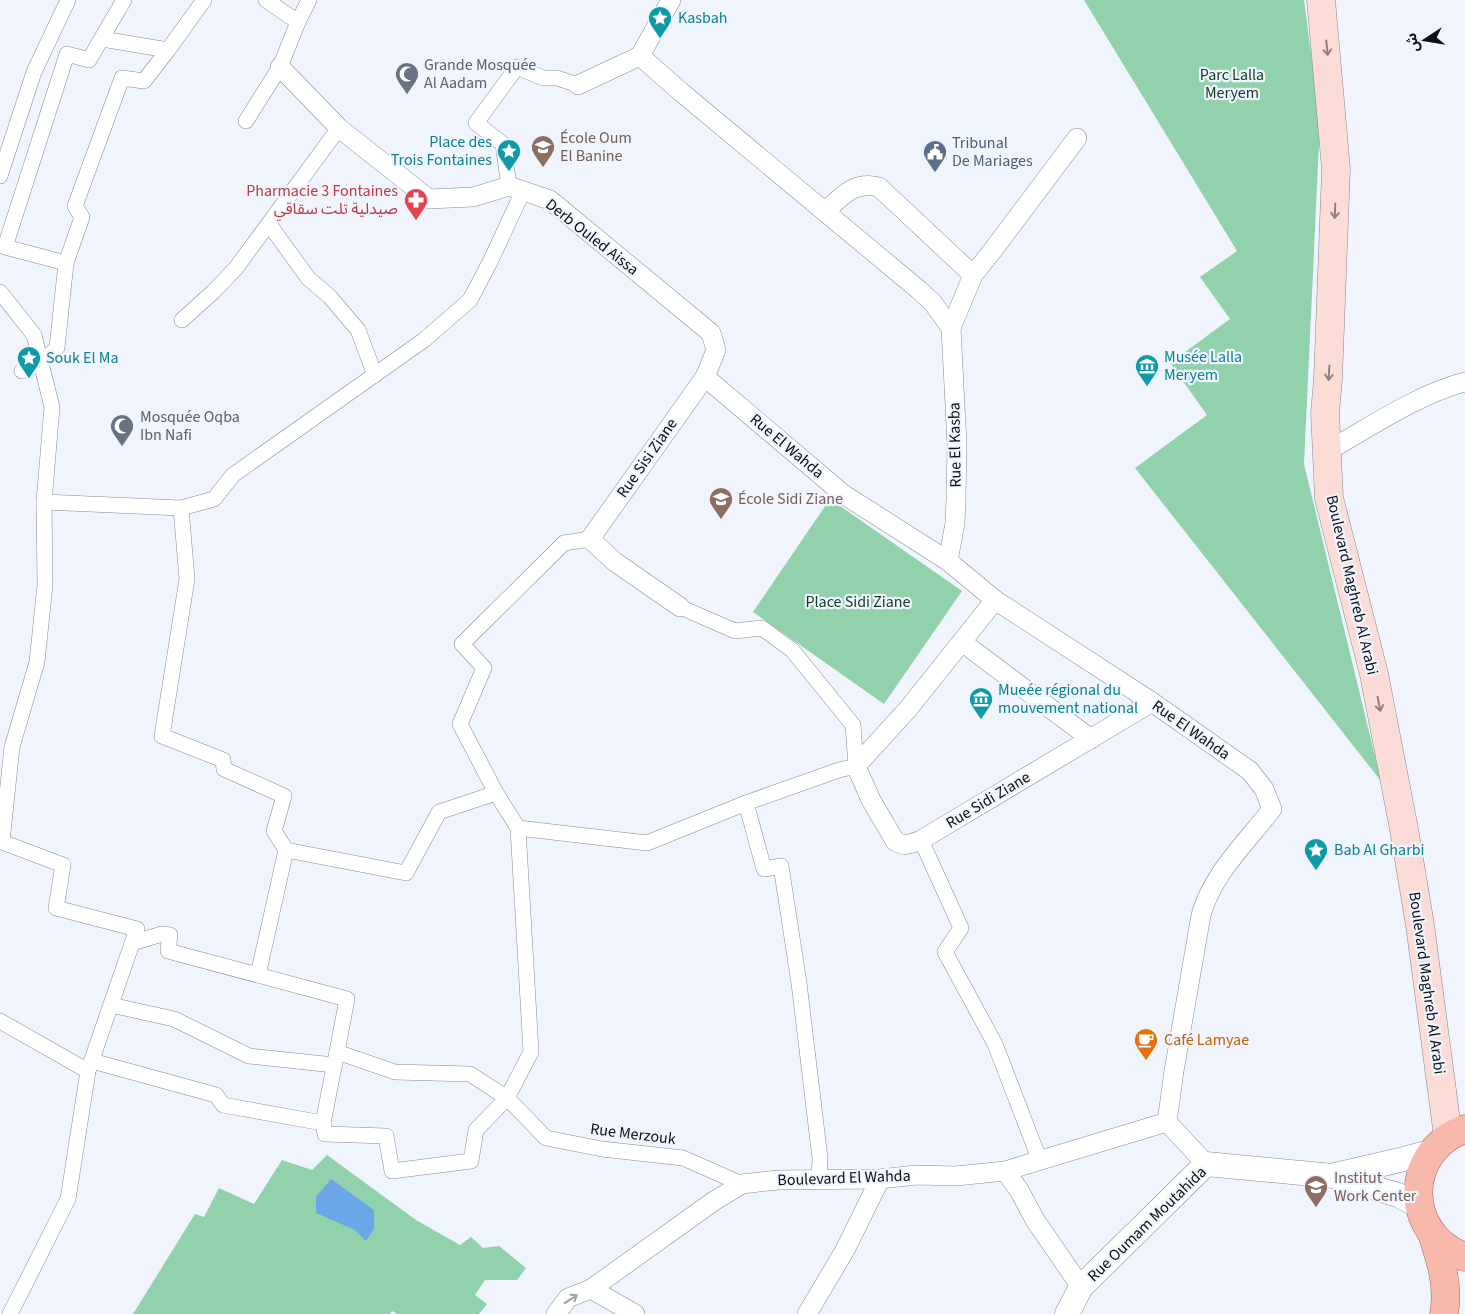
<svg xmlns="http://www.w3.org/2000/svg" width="1465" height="1314" viewBox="0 0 1465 1314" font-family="'Source Sans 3','Noto Sans Arabic',sans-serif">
	<rect width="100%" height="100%" fill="#eff4fd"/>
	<!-- green -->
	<g fill="#91d2ad">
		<path d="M1084 0H1304L1320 122 1304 464 1381 781 1135 468 1207 415 1170 363 1230 319 1200 277 1237 251Z"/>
		<path d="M830 499 962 591 884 704 753 612Z"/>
		<path d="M327 1155 416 1220 460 1245 471 1237 483 1248 499 1246 526 1268 517 1280H485L475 1295 487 1304 479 1314H397L392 1311 390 1314H133L195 1214 204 1217 219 1188 254 1204 282 1160 312 1170Z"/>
	</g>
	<!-- water -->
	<path fill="#6ba6e8" d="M331 1179 374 1210V1229L366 1241 355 1230 316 1213V1197Z"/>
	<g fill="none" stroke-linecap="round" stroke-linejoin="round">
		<!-- pedestrian casing -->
		<g stroke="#858a94" stroke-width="16">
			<g id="pedestrian">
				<path d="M266 0 298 22"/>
				<path d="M102 39 168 50"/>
				<path d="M246 121 280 67 298 22 309 0"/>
				<path d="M0 176 34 72 68 0"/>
				<path d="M509 186 503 144 476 123 517 67 543 78H557L578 85"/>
				<path d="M269 224 308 278 330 297 358 330 375 375"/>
				<path d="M66 263 82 217 75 206 122 78 144 81 168 50 204 0"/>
				<path d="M0 292 34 335 52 407 44 502 45 585 37 662 12 747 2 842 63 865 56 908 137 929 88 1071 68 1199 10 1314"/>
				<path d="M182 320 213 292 236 268 339 128"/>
				<path d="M22 371 41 363 57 348 66 263 5 247 67 54 89 60 124 0"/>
				<path d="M44 502 181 508 187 579 162 736 223 760 224 769 284 796 274 831 286 850 258 975"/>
				<path d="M181 508 214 499 233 475 424 340 470 300 491 260 523 191"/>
				<path d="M590 539 564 543 462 644 484 668 460 724 496 793 518 828 531 1052 507 1098 476 1130 471 1161 392 1171 386 1136 325 1134 323 1123 337 1052 395 1072 470 1074 507 1098 546 1138 602 1149 683 1158 742 1184"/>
				<path d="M746 803 764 869 781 866 799 983 820 1158 819 1180"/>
				<path d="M518 828 647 843 746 803 839 770 856 766 853 725 792 650 762 628 735 631 680 607"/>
				<path d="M921 840 961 928 945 952 995 1044 1040 1161"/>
				<path d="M286 850 406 873 439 812 496 793"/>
				<path d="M132 943 162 934 170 935 168 951 347 999 337 1052"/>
				<path d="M111 1005 174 1019 249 1056 334 1065"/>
				<path d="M0 1021 88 1071"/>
				<path d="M92 1061 216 1095 223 1105 323 1123"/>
			</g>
		</g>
		<!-- minor casing -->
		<g stroke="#858a94" stroke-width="20">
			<g id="minor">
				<path d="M640 56 681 92 919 290 933 303 951 328"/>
				<path d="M280 67 339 128 429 199 473 197 509 186 550 200 711 333 716 350 705 377 590 539 615 562 680 607"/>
				<path d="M578 85 640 56 671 0"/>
				<path d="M826 211C843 195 854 181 879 187L973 275"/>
				<path d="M705 377 843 494 948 561 995 600 1152 702 1250 771 1264 789 1272 809C1246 843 1213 873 1201 915L1174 1071 1167 1122 1206 1164"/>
				<path d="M1327 451C1369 428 1418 394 1465 382"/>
				<path d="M948 561 955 523 956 498 957 444 951 328 973 275 993 250 1077 138"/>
				<path d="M995 600 908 709 856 766 871 800 895 841C904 847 911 844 921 840L1152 702"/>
				<path d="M962 642 1091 739"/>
				<path d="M1005 1171 1019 1190 1035 1220 1081 1287"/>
				<path d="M591 1289 635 1314"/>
				<path d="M556 1314 568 1298 591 1289 714 1201 742 1184 778 1180 880 1179 916 1175 956 1176 1005 1171 1167 1122"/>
				<path d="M807 1314 845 1250 880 1179"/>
			</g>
		</g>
		<!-- tertiary casing -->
		<g stroke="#858a94" stroke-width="25">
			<g id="tertiary">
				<path d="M1335 1175 1400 1160 1433 1151"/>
				<path d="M1067 1314 1081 1287 1206 1164 1333 1176 1398 1195 1419 1206"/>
			</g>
		</g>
		<!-- secondary casing -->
		<g stroke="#858a94" stroke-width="29">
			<path id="secondary" d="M1321 0 1336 169 1328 379 1325 413 1329 498 1374 674 1404 829 1420 925 1448 1136"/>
		</g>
		<!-- primary casing -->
		<g stroke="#a35f54" stroke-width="29">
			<g id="primary">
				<path d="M1465 1129C1403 1151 1403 1234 1465 1257"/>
				<path d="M1432 1234C1441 1261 1449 1285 1444 1314"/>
			</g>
		</g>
		<!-- pedestrian -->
		<use href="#pedestrian" stroke="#fff" stroke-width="15"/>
		<!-- minor -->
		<use href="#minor" stroke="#fff" stroke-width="19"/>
		<!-- tertiary -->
		<use href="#tertiary" stroke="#fff" stroke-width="24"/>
		<!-- secondary -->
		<use href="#secondary" stroke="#fbdcd6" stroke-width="28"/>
		<!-- primary -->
		<use href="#primary" stroke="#f8b9ad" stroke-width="28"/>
	</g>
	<!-- one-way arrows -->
	<defs><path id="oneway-shaft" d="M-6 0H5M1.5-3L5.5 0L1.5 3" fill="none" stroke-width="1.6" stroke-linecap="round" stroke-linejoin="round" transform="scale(1.25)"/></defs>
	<g stroke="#90807e">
		<use href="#oneway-shaft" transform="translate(1327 48) rotate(84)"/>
		<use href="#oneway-shaft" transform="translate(1335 211) rotate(92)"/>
		<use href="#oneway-shaft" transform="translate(1329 373) rotate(93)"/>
		<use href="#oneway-shaft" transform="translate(1379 704) rotate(79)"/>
	</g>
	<use stroke="#9f9fa1" href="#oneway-shaft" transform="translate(571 1299) rotate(-33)"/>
	<!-- icons -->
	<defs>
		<g id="sight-pin" transform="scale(1.25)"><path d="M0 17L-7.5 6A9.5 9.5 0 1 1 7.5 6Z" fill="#0f9aa8" stroke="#eff4fd"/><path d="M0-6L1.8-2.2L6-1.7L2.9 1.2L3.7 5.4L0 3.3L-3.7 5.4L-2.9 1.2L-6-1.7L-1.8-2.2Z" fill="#fff"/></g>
		<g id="mosque-pin" transform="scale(1.25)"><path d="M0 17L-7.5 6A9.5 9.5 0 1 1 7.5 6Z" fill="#6b7280" stroke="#eff4fd"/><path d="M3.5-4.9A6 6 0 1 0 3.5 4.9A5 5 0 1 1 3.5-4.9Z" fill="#fff"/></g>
		<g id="school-pin" transform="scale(1.25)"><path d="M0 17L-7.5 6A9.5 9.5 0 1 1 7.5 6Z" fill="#8d6e63" stroke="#eff4fd"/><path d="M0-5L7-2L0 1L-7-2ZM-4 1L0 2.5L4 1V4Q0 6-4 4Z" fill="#fff"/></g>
		<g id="civic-pin" transform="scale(1.25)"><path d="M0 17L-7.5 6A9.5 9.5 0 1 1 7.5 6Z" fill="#5c6f8a" stroke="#eff4fd"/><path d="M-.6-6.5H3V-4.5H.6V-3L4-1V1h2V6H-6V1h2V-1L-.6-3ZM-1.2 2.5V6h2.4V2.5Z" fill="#fff"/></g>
		<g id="pharmacy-pin" transform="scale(1.25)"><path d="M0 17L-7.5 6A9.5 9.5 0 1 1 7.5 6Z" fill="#e0444e" stroke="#eff4fd"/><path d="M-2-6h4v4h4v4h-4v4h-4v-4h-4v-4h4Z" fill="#fff"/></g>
		<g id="museum-pin" transform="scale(1.25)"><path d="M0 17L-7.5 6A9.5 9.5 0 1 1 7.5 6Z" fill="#0f9aa8" stroke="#eff4fd"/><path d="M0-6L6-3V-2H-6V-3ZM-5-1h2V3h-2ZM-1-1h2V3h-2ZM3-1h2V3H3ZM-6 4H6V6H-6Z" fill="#fff"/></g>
		<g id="cafe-pin" transform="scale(1.25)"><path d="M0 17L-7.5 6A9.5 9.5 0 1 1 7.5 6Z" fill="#e8710a" stroke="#eff4fd"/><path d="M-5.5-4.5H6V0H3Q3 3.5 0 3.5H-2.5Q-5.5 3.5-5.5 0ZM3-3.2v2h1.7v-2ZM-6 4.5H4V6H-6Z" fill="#fff"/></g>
	</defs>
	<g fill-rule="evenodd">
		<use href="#sight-pin" x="660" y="18"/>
		<use href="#mosque-pin" x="407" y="74"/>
		<use href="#school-pin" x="543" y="147"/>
		<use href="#sight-pin" x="509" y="151"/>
		<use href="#civic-pin" x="935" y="152"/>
		<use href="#pharmacy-pin" x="416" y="200"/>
		<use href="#sight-pin" x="29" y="358"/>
		<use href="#museum-pin" x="1147" y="366"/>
		<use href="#mosque-pin" x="122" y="426"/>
		<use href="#school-pin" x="721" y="499"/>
		<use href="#museum-pin" x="981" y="699"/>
		<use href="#sight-pin" x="1316" y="850"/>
		<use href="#cafe-pin" x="1146" y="1040"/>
		<use href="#school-pin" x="1316" y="1187"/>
	</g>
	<g text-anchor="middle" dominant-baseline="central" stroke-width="4.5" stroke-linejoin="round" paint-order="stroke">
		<!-- culture labels -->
		<g font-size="16" fill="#0d838f" stroke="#eff4fd" text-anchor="start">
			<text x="678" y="18">Kasbah</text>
			<text x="492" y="142" text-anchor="end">Place des<tspan x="492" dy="18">Trois Fontaines</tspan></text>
			<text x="1164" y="357">Musée Lalla<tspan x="1164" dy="18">Meryem</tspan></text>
			<text x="46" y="358">Souk El Ma</text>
			<text x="998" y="690">Mueée régional du<tspan x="998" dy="18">mouvement national</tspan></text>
			<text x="1334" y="850">Bab Al Gharbi</text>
		</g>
		<!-- worship labels -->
		<g font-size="16" fill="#5b616d" stroke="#eff4fd" text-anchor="start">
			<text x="424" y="65">Grande Mosquée<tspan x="424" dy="18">Al Aadam</tspan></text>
			<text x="140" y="417">Mosquée Oqba<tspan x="140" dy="18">Ibn Nafi</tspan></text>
		</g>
		<!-- park labels -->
		<g font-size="16" fill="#123b27" stroke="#eff4fd">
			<text x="1232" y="75">Parc Lalla<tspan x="1232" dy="18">Meryem</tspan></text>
			<text x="858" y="602">Place Sidi Ziane</text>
		</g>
		<!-- education labels -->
		<g font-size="16" fill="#785e54" stroke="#eff4fd" text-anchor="start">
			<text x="560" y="138">École Oum<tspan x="560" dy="18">El Banine</tspan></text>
			<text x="738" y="499">École Sidi Ziane</text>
			<text x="1334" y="1178">Institut<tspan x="1334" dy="18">Work Center</tspan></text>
		</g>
		<!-- service labels -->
		<g font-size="16" fill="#4e5e75" stroke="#eff4fd" text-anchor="start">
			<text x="952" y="143">Tribunal<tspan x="952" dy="18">De Mariages</tspan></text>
		</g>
		<!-- health labels -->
		<g font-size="16" fill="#be3a42" stroke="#eff4fd" text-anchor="end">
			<text x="398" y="191">Pharmacie 3 Fontaines<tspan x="398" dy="18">صيدلية تلت سقاقي</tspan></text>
		</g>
		<!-- street labels -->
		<g font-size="16" fill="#0e0f13" stroke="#eff4fd">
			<text transform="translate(592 237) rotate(38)">Derb Ouled Aissa</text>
			<text transform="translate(955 445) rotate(-91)">Rue El Kasba</text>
			<text transform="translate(787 446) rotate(40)">Rue El Wahda</text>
			<text transform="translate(647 458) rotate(-55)">Rue Sisi Ziane</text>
			<text transform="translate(1352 585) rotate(77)">Boulevard Maghreb Al Arabi</text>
			<text transform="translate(1191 730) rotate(35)">Rue El Wahda</text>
			<text transform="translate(988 800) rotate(-31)">Rue Sidi Ziane</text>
			<text transform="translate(1427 983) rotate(82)">Boulevard Maghreb Al Arabi</text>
			<text transform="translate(633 1134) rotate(7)">Rue Merzouk</text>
			<text transform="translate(844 1178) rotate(-2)">Boulevard El Wahda</text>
			<text transform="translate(1147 1224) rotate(-44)">Rue Oumam Moutahida</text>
		</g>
		<!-- food labels -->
		<g font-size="16" fill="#c56008" stroke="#eff4fd" text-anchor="start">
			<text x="1164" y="1040">Café Lamyae</text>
		</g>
	</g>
	<!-- north arrow -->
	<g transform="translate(1425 40) rotate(258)" stroke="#eff4fd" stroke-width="4" paint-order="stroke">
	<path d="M0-4L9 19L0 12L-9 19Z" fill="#0e0f13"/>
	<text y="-8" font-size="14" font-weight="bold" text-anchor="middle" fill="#0e0f13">ش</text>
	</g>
</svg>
